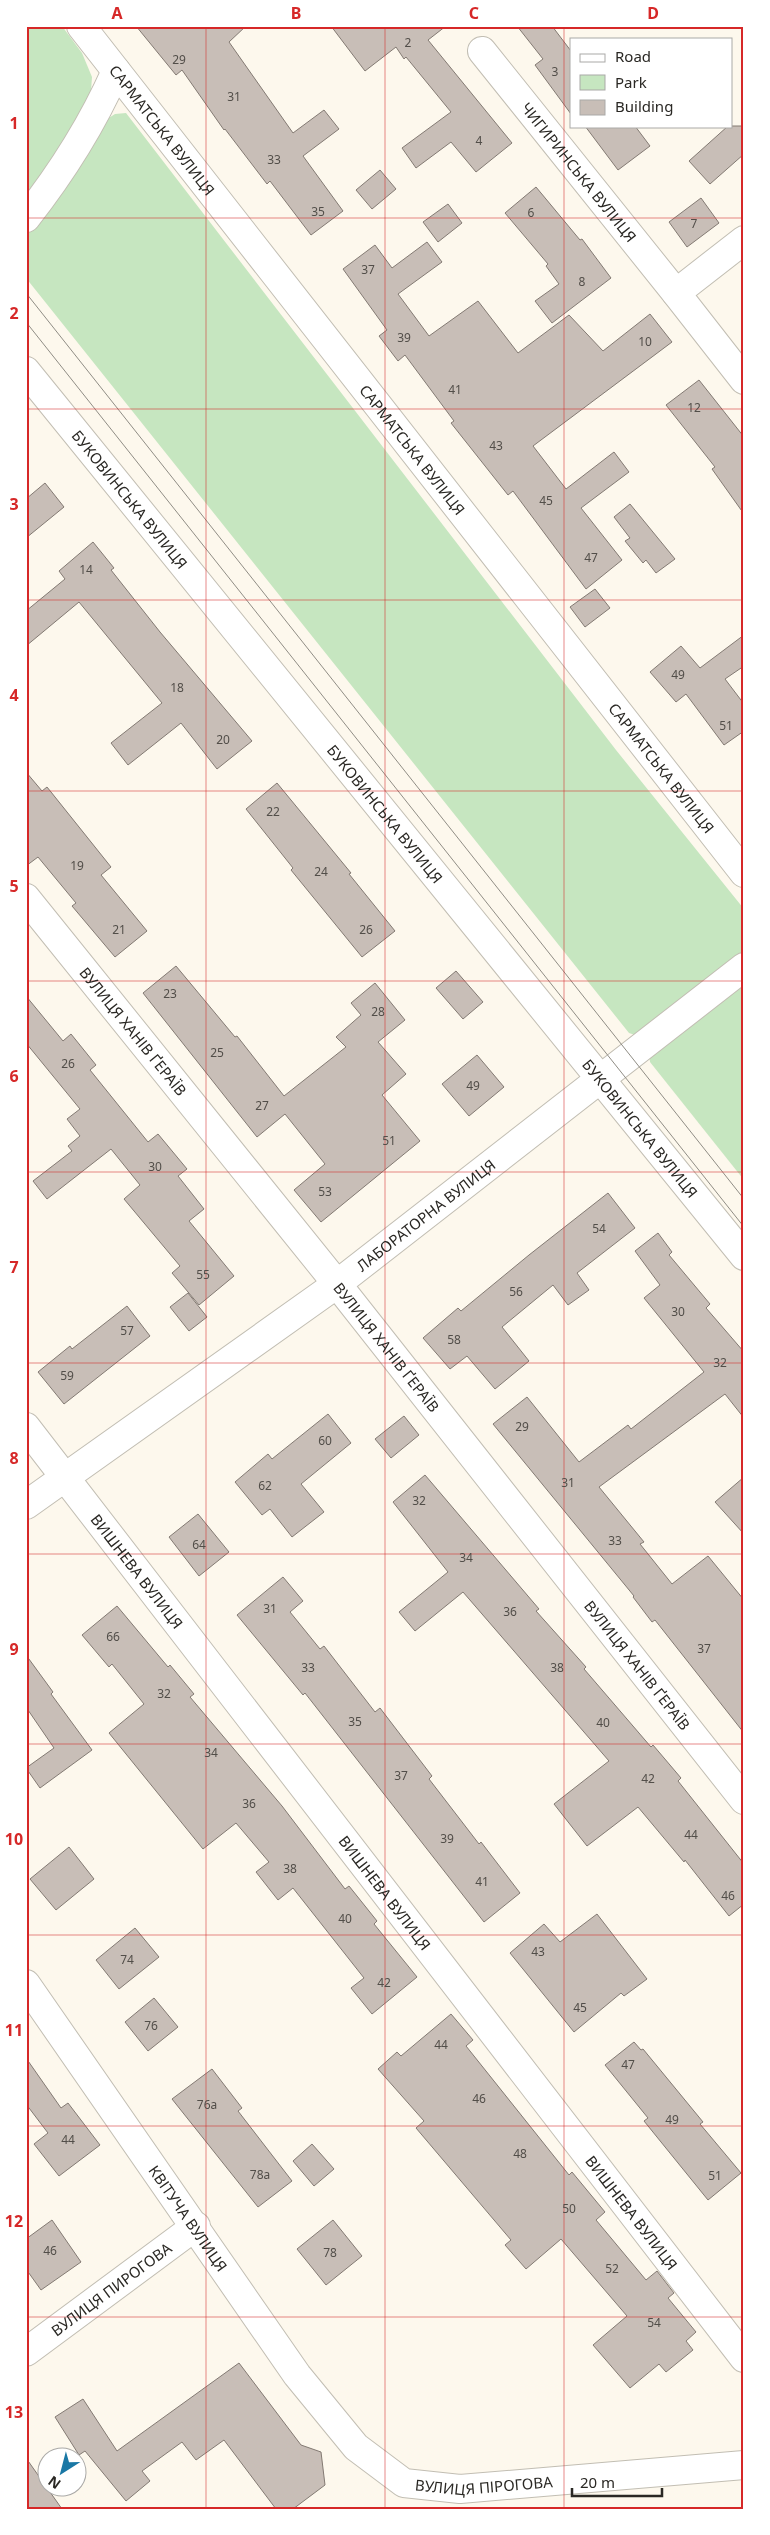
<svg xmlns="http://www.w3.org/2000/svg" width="770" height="2535" viewBox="0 0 770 2535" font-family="'Noto Sans',sans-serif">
	<rect width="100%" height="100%" fill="#fdf8ed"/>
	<!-- green -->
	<g fill="#c6e6c0">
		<path d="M26 26H62L82 53 92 77 90 105 26 200Z"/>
		<path d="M126 113 616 750 744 909V951L635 1035 629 1033 26 278V231L104 121 115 114Z"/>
		<path d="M744 980V1180L650 1062 649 1055Z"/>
	</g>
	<!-- building -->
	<g fill="#c8beb7" stroke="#837a73">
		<path d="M136 26H246L229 42 293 133 324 110 339 129 303 156 343 211 311 235 270 181 267 184 225 129 224 130 182 70 176 75Z"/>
		<path d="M331 26H446L428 40 512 143 476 172 451 142 416 168 402 148 451 112 406 57 404 59 396 47 365 71Z"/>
		<path d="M517 26H552L571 51V114L535 65 543 59Z"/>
		<path d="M585 126H635L650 146 618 170Z"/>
		<path d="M728 126H744V154L710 184 689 161Z"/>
		<path d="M380 170 396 189 372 209 356 190Z"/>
		<path d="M536 187 580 240 582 239 611 278 552 323 535 301 559 284 546 266 548 264 505 213Z"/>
		<path d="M701 198 719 223 687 247 669 222Z"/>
		<path d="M448 204 462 223 438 242 423 222Z"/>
		<path d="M427 242 442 262 398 294 429 336 478 301 518 353 569 315 603 351 650 314 672 342 533 446 566 489 614 452 629 472 581 508 622 560 586 589 513 491 508 495 451 423 454 421 405 355 398 361 379 336 387 330 343 269 375 245 392 268Z"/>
		<path d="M699 380 744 437V514L712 469 715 467 666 405Z"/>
		<path d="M45 483 64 507 26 538V499Z"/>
		<path d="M630 504 675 559 656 573 646 560 643 563 625 541 630 538 614 517Z"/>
		<path d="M93 542 114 568 111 570 160 632 252 741 217 769 181 723 128 765 111 743 162 703 79 602 26 646V611L65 579 59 571Z"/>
		<path d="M595 589 610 608 585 627 570 607Z"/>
		<path d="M744 635V666L725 679 744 704V731L724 745 686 694 676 702 650 672 681 646 700 668Z"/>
		<path d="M26 772 42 791 47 787 111 867 101 875 147 931 115 957 72 906 76 903 38 857 26 866Z"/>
		<path d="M277 783 351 873 349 874 395 931 362 957 291 870 293 868 246 809Z"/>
		<path d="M176 966 235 1037 237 1036 284 1096 346 1047 336 1037 361 1015 351 1003 375 983 405 1020 378 1042 406 1074 382 1095 420 1141 321 1222 294 1190 325 1164 285 1114 257 1137 143 993Z"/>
		<path d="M456 971 483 1002 463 1019 436 988Z"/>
		<path d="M26 996 63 1041 71 1034 96 1065 90 1070 148 1142 158 1134 187 1169 178 1176 204 1209 189 1221 234 1276 199 1305 172 1273 180 1266 124 1199 140 1185 111 1149 47 1199 33 1181 72 1151 68 1146 80 1136 67 1119 80 1109 26 1043Z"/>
		<path d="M477 1055 504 1087 469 1116 442 1084Z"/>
		<path d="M608 1193 635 1228 577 1273 589 1290 568 1305 553 1285 502 1327 529 1361 495 1389 467 1356 450 1369 423 1338 458 1308 461 1311 529 1255Z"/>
		<path d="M658 1233 672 1252 669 1255 710 1304 706 1308 744 1352V1418L725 1394 599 1487 644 1542 640 1544 672 1584 708 1556 744 1600V1733L655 1620 652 1622 633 1597 634 1596 493 1424 527 1397 579 1462 628 1425 631 1429 704 1372 644 1298 660 1285 635 1251Z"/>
		<path d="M188 1293 207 1317 189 1331 170 1307Z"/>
		<path d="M127 1306 150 1336 64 1404 38 1372 70 1346 72 1349Z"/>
		<path d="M328 1414 351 1443 301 1484 324 1512 292 1537 270 1509 262 1515 235 1482 268 1454 272 1459Z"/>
		<path d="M404 1416 419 1435 391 1458 375 1439Z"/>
		<path d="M425 1475 539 1609 536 1611 586 1667 584 1669 651 1747 653 1745 681 1778 678 1781 744 1864V1904L729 1916 685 1860 684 1862 638 1807 587 1846 554 1804 609 1761 463 1592 415 1631 399 1612 448 1572 393 1502Z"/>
		<path d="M744 1477V1534L715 1502Z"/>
		<path d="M198 1514 229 1552 199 1576 169 1537Z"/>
		<path d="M283 1577 303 1601 290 1612 320 1649 324 1646 375 1712 380 1708 432 1776 429 1779 479 1844 481 1842 520 1893 484 1922 305 1693 303 1695 237 1615Z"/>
		<path d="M117 1606 168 1667 170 1665 194 1694 190 1697 282 1806 345 1889 349 1886 377 1921 374 1924 417 1977 372 2014 351 1988 364 1978 293 1888 278 1900 256 1872 269 1862 236 1823 203 1849 109 1733 144 1704 112 1664 109 1667 82 1635Z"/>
		<path d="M26 1655 53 1692 51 1694 92 1750 40 1788 26 1768 54 1748 28 1710 26 1711Z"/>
		<path d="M69 1847 94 1879 56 1910 30 1879Z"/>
		<path d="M597 1914 647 1979 624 1996 621 1993 574 2032 510 1953 544 1924 560 1942Z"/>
		<path d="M135 1928 159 1957 119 1989 96 1960Z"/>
		<path d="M154 1998 178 2027 148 2051 125 2022Z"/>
		<path d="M451 2014 473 2040 466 2046 569 2175 572 2172 605 2212 596 2220 646 2280 657 2271 674 2293 668 2298 696 2332 686 2341 693 2350 666 2372 659 2364 630 2388 593 2345 627 2316 561 2239 526 2269 505 2245 511 2240 416 2128 424 2121 378 2069 397 2052 401 2056Z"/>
		<path d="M634 2042 641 2050 643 2049 703 2122 700 2124 741 2173 708 2200 644 2121 648 2118 605 2065Z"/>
		<path d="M26 2058 61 2108 68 2103 100 2145 59 2176 34 2144 48 2133 26 2104Z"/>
		<path d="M212 2069 242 2108 238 2111 292 2181 258 2207 172 2099Z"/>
		<path d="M312 2144 334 2169 314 2186 293 2161Z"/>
		<path d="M52 2220 81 2262 41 2290 26 2269V2239Z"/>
		<path d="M333 2220 362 2256 326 2285 297 2249Z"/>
		<path d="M239 2363 301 2445 321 2452 325 2485 293 2509H276L224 2440 196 2460 182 2442 142 2471 150 2481 126 2501 85 2451 79 2455 55 2417 83 2399 117 2451Z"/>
		<path d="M26 2458 62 2509H26Z"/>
	</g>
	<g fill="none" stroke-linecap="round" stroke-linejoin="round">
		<!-- minor casing -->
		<g stroke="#c2beb3" stroke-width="30">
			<g id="minor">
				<path id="s1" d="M81 26 744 873"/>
				<path id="s2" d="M482 51 676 293 744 380"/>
				<path d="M26 218C63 171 92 125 116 71"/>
				<path d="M676 293 744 240"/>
				<path id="s3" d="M26 371 744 1256"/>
				<path id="s4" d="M26 898 337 1284 744 1800"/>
				<path id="s5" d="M26 1427 744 2358"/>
				<path id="s6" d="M26 1505 337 1284 744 967"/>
				<path id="s7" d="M26 1984 297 2375 356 2447 404 2483 460 2489 744 2465"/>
				<path id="s8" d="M26 2352 196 2226"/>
			</g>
		</g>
		<!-- minor -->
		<use href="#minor" stroke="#fff" stroke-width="28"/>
		<!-- tram -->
		<g stroke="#908d85" stroke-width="1">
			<path d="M26 293 744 1199"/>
			<path d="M26 322 744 1227"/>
		</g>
	</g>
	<!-- grid -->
	<path fill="none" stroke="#d62828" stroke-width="1" stroke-opacity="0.55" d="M206 26V2509M385 26V2509M564 26V2509M26 218H744M26 409H744M26 600H744M26 791H744M26 981H744M26 1172H744M26 1363H744M26 1554H744M26 1744H744M26 1935H744M26 2126H744M26 2317H744"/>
	<g text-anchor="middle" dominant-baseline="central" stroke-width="4.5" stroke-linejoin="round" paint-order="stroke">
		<!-- number labels -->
		<g font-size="12" fill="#524e49">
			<text x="408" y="42">2</text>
			<text x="179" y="59">29</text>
			<text x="555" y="71">3</text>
			<text x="234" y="96">31</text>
			<text x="479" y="140">4</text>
			<text x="274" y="159">33</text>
			<text x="318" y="211">35</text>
			<text x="531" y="212">6</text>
			<text x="694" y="223">7</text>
			<text x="368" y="269">37</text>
			<text x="582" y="281">8</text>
			<text x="404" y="337">39</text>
			<text x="645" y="341">10</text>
			<text x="455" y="389">41</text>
			<text x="694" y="407">12</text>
			<text x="496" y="445">43</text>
			<text x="546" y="500">45</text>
			<text x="591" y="557">47</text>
			<text x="86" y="569">14</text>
			<text x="678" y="674">49</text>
			<text x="177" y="687">18</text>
			<text x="726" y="725">51</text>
			<text x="223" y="739">20</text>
			<text x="273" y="811">22</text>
			<text x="77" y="865">19</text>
			<text x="321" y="871">24</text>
			<text x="119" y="929">21</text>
			<text x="366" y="929">26</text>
			<text x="170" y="993">23</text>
			<text x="378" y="1011">28</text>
			<text x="217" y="1052">25</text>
			<text x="68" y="1063">26</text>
			<text x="473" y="1085">49</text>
			<text x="262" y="1105">27</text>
			<text x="389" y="1140">51</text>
			<text x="155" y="1166">30</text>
			<text x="325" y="1191">53</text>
			<text x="599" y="1228">54</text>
			<text x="203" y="1274">55</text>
			<text x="516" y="1291">56</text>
			<text x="678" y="1311">30</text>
			<text x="127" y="1330">57</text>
			<text x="454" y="1339">58</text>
			<text x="720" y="1362">32</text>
			<text x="67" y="1375">59</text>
			<text x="522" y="1426">29</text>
			<text x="325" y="1440">60</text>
			<text x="568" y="1482">31</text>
			<text x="265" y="1485">62</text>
			<text x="419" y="1500">32</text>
			<text x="615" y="1540">33</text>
			<text x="199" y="1544">64</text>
			<text x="466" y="1557">34</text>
			<text x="270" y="1608">31</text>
			<text x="510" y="1611">36</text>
			<text x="113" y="1636">66</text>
			<text x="704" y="1648">37</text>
			<text x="308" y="1667">33</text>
			<text x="557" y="1667">38</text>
			<text x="164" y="1693">32</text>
			<text x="355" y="1721">35</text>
			<text x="603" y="1722">40</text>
			<text x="211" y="1752">34</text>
			<text x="401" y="1775">37</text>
			<text x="648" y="1778">42</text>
			<text x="249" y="1803">36</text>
			<text x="691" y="1834">44</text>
			<text x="447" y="1838">39</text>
			<text x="290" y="1868">38</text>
			<text x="482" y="1881">41</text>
			<text x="728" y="1895">46</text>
			<text x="345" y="1918">40</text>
			<text x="538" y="1951">43</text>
			<text x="127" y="1959">74</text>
			<text x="384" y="1982">42</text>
			<text x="580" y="2007">45</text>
			<text x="151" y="2025">76</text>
			<text x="441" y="2044">44</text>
			<text x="628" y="2064">47</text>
			<text x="479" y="2098">46</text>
			<text x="207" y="2104">76а</text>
			<text x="672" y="2119">49</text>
			<text x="68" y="2139">44</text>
			<text x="520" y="2153">48</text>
			<text x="260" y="2174">78а</text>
			<text x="715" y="2175">51</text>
			<text x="569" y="2208">50</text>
			<text x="50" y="2250">46</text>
			<text x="330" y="2252">78</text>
			<text x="612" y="2268">52</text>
			<text x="654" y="2322">54</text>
		</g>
		<!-- street labels -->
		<g font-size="15" fill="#2a2824" stroke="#fff">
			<text stroke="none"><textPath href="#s1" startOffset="132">САРМАТСЬКА ВУЛИЦЯ</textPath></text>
			<text stroke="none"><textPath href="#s2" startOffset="155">ЧИГИРИНСЬКА ВУЛИЦЯ</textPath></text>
			<text stroke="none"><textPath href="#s1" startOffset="538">САРМАТСЬКА ВУЛИЦЯ</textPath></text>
			<text stroke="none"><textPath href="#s3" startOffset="165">БУКОВИНСЬКА ВУЛИЦЯ</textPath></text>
			<text stroke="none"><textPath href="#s1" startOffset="942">САРМАТСЬКА ВУЛИЦЯ</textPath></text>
			<text stroke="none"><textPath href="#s3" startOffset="570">БУКОВИНСЬКА ВУЛИЦЯ</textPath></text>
			<text stroke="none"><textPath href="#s4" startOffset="171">ВУЛИЦЯ ХАНІВ ҐЕРАЇВ</textPath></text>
			<text stroke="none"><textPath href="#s3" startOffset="975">БУКОВИНСЬКА ВУЛИЦЯ</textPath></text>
			<text stroke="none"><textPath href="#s6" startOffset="494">ЛАБОРАТОРНА ВУЛИЦЯ</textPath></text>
			<text stroke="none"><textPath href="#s4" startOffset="576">ВУЛИЦЯ ХАНІВ ҐЕРАЇВ</textPath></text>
			<text stroke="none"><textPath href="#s5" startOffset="182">ВИШНЕВА ВУЛИЦЯ</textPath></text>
			<text stroke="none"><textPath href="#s4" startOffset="981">ВУЛИЦЯ ХАНІВ ҐЕРАЇВ</textPath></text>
			<text stroke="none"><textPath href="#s5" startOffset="588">ВИШНЕВА ВУЛИЦЯ</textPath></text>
			<text stroke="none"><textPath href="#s5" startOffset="992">ВИШНЕВА ВУЛИЦЯ</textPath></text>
			<text stroke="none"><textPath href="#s7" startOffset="285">КВІТУЧА ВУЛИЦЯ</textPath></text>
			<text stroke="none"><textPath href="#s8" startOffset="106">ВУЛИЦЯ ПИРОГОВА</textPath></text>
			<text stroke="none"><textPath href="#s7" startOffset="709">ВУЛИЦЯ ПІРОГОВА</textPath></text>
		</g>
	</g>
	<!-- border -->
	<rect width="770" height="2535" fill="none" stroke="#ffffff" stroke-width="55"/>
	<!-- legend -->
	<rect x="570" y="38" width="162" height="90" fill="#ffffff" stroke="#aaa9a7"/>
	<rect x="580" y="54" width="25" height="8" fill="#ffffff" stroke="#aaa9a7"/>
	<text x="615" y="62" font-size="15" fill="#2a2824">Road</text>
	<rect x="580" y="75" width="25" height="15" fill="#c6e6c0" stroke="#aaa9a7"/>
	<text x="615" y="88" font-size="15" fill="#2a2824">Park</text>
	<rect x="580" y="100" width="25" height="15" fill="#c8beb7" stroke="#aaa9a7"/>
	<text x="615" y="112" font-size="15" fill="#2a2824">Building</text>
	<!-- north arrow -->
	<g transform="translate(62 2472) rotate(216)"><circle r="24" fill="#ffffff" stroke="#aaa9a7"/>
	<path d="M0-4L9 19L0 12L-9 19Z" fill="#1a78a5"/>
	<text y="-8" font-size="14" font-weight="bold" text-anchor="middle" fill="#2a2824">N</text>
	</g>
	<!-- scale -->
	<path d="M572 2488v8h90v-8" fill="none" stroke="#2a2824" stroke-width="2.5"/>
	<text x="580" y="2488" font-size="15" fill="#2a2824" stroke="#ffffff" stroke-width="4" paint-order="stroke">20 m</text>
	<rect x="28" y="28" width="714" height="2480" fill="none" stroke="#d62828" stroke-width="2"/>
	<g font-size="16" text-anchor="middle" font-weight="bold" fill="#d62828">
		<text x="117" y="19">A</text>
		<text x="296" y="19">B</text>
		<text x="474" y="19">C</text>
		<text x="653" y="19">D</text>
		<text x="14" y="129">1</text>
		<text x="14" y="319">2</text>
		<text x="14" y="510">3</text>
		<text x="14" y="701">4</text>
		<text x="14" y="892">5</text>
		<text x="14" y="1082">6</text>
		<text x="14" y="1273">7</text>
		<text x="14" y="1464">8</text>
		<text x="14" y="1655">9</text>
		<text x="14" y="1845">10</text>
		<text x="14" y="2036">11</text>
		<text x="14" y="2227">12</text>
		<text x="14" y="2418">13</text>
	</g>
</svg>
